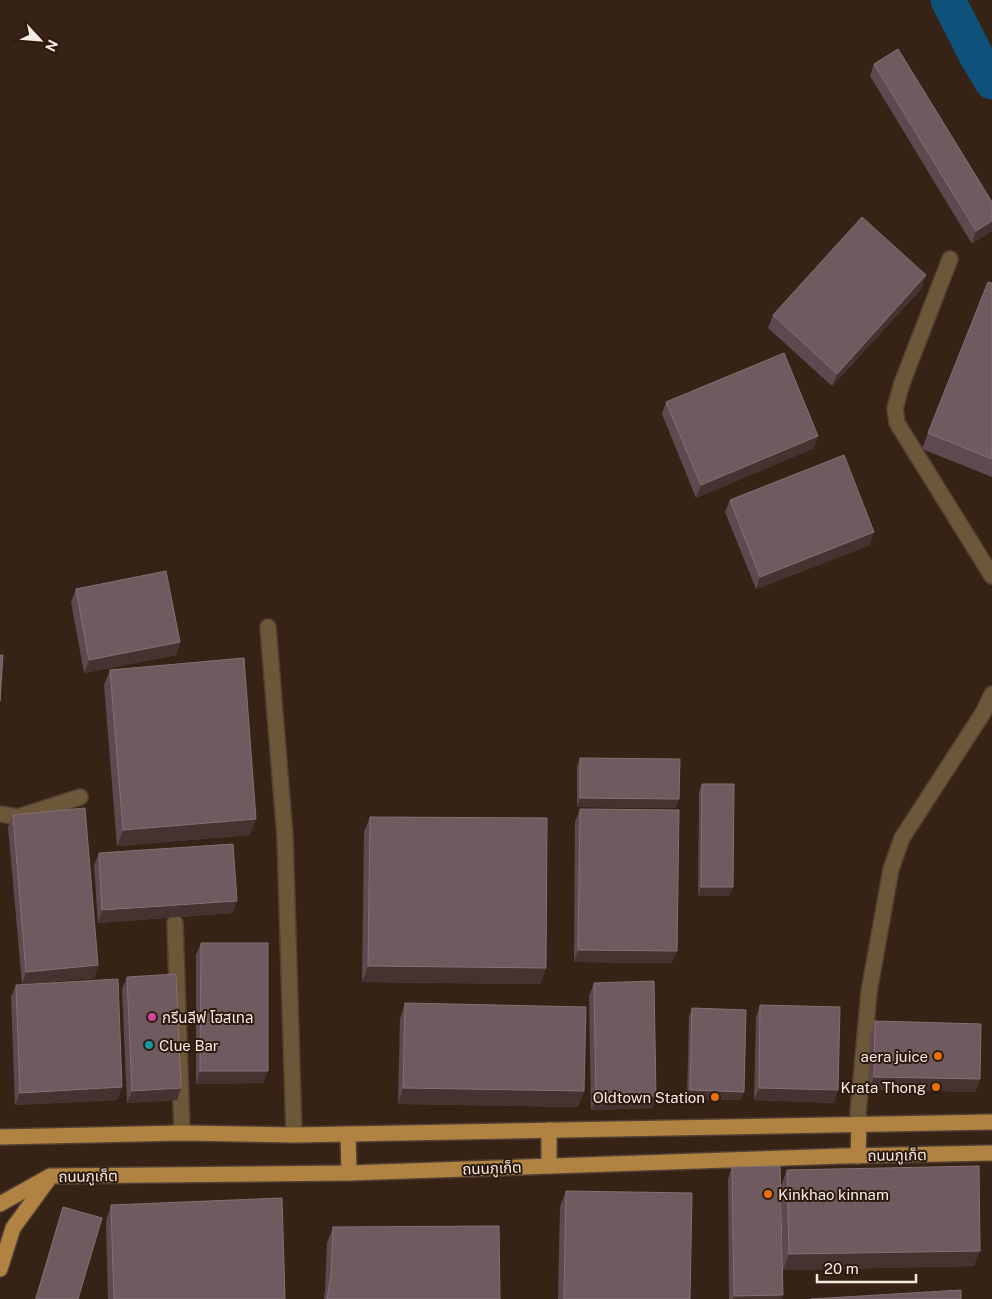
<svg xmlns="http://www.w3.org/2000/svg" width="992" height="1299" viewBox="0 0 992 1299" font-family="'Public Sans','Noto Sans Thai',sans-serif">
	<rect width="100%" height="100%" fill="#362316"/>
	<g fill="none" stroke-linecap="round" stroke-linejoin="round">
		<!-- canal -->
		<path stroke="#0e527c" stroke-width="35" d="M948 0 978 59 992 82"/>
		<!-- service casing -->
		<g stroke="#513f33" stroke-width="18">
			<g id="service">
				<path d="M268 627 285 837 294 1135"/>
				<path d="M0 814 18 817 80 797"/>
			</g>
		</g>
		<!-- minor casing -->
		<g stroke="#513f33" stroke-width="18">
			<g id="minor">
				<path d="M950 259 902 383 895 408 897 423 992 576"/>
				<path d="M175 923 182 1133"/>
				<path d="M859 1125 858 1113 869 992 891 869 902 838 983 713 992 694"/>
			</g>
		</g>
		<!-- primary casing -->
		<g stroke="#513f33" stroke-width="18">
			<g id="primary">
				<path d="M348 1134 349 1173"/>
				<path d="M0 1137 182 1133 294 1135 992 1122"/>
				<path d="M858 1156 859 1125"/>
				<path d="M549 1166V1130"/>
				<path d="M0 1204 50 1176 349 1173 843 1156 992 1153"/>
				<path d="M0 1269 13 1228 48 1180"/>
			</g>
		</g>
		<!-- service -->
		<use href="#service" stroke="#6c5739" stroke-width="15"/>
		<!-- minor -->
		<use href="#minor" stroke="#6c5739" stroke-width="15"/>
		<!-- primary -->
		<use href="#primary" stroke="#b08342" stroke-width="15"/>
	</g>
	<!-- wall -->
	<g fill="#5f484f">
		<path d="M874 64 992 202 972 244 870 76Z"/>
		<path d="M992 283V477L922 449 928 433Z"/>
		<path d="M922 288 832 386 768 328 773 315Z"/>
		<path d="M666 402 814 448 696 498 662 414Z"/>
		<path d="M730 500 870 545 756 589 725 512Z"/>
		<path d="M76 589 180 642 176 655 84 673 71 602Z"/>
		<path d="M110 670 250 835 117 846 104 685Z"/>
		<path d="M580 758 676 808 577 807V767Z"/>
		<path d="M702 784 733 887 729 896H698L699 792Z"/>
		<path d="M580 809 672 963 574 962 575 822Z"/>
		<path d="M13 815 98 965 94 978 22 984 8 827Z"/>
		<path d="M370 817 546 968 540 984 362 982 364 832Z"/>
		<path d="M99 853 237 901 232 913 98 923 94 865Z"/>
		<path d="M201 943 268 1071 263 1083 196 1084V955Z"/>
		<path d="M127 977 177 1100 127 1103 122 989Z"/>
		<path d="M594 983 652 1108 591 1110 589 996Z"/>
		<path d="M16 985 122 1087 117 1100 15 1105 11 997Z"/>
		<path d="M405 1003 584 1091 578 1107 398 1104 400 1019Z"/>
		<path d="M760 1005 834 1103 754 1100 756 1017Z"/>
		<path d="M692 1008 741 1100 687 1099 689 1017Z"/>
		<path d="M875 1021 980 1079 975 1092 869 1089 870 1034Z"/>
		<path d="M732 1167 783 1295 781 1299H729L728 1179Z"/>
		<path d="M787 1170 974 1266 783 1270 781 1186Z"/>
		<path d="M566 1191 690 1299H558L560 1207Z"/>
		<path d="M111 1205 285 1299H108L106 1221Z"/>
		<path d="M63 1207 78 1299H35L60 1216Z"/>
		<path d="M333 1227 500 1299H324L325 1291 327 1243Z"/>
	</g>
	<!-- shaded-wall -->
	<g fill="#473232">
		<path d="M992 221V231L972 244 976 231Z"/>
		<path d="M926 275 922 288 832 386 837 374Z"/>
		<path d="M818 436 814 448 696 498 701 485Z"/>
		<path d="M874 532 870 545 756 589 760 577Z"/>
		<path d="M180 642 176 655 84 673 89 660Z"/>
		<path d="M580 798 679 799 676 808 577 807Z"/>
		<path d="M256 819 250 835 117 846 123 830Z"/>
		<path d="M701 887H733L729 896H698Z"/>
		<path d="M237 901 232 913 98 923 102 910Z"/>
		<path d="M578 950 677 951 672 963 574 962Z"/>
		<path d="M98 965 94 978 22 984 26 972Z"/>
		<path d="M368 966 546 968 540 984 362 982Z"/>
		<path d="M200 1071H268L263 1083 196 1084Z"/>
		<path d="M874 1077 980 1079 975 1092 869 1089Z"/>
		<path d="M122 1087 117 1100 15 1105 20 1093Z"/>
		<path d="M181 1088 177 1100 127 1103 132 1091Z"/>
		<path d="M403 1088 584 1091 578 1107 398 1104Z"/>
		<path d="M759 1088 838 1090 834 1103 754 1100Z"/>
		<path d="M690 1090 744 1092 741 1100 687 1099Z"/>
		<path d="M656 1096 652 1108 591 1110 596 1098Z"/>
		<path d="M980 1251 974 1266 783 1270 789 1254Z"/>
		<path d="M783 1295 781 1299H733L734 1296Z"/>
	</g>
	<!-- building -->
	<g fill="#6f5a5f" stroke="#847074">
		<path d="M898 49 992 202V221L976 231 874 64Z"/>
		<path d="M862 217 926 275 837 374 773 315Z"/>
		<path d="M988 282 992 283V459L928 433Z"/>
		<path d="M784 353 818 436 701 485 666 402Z"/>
		<path d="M844 455 874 532 760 577 730 500Z"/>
		<path d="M166 571 180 642 89 660 76 589Z"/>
		<path d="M0 655H3L0 701Z"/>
		<path d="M244 658 256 819 123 830 110 670Z"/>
		<path d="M580 758 680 759 679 799 580 798Z"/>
		<path d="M702 784H734L733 887H701Z"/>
		<path d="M85 808 98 965 26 972 13 815Z"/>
		<path d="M580 809 679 810 677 951 578 950Z"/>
		<path d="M370 817 547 818 546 968 368 966Z"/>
		<path d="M233 844 237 901 102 910 99 853Z"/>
		<path d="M201 943H268V1071H200Z"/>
		<path d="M176 974 181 1088 132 1091 127 977Z"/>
		<path d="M118 979 122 1087 20 1093 16 985Z"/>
		<path d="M654 981 656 1096 596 1098 594 983Z"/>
		<path d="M405 1003 586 1007 584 1091 403 1088Z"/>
		<path d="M760 1005 840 1007 838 1090 759 1088Z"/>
		<path d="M692 1008 746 1010 744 1092 690 1090Z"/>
		<path d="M875 1021 981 1024 980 1079 874 1077Z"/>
		<path d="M780 1166 783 1295 734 1296 732 1167Z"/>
		<path d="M979 1166 980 1251 789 1254 787 1170Z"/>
		<path d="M566 1191 692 1193 690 1299H564Z"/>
		<path d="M282 1198 285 1299H114L111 1205Z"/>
		<path d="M63 1207 102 1218 78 1299H36Z"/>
		<path d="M499 1226 500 1299H327L331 1275 333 1227Z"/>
		<path d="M961 1290V1299H811Z"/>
	</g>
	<!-- markers -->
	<circle fill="#d1479c" stroke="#2b1a0d" stroke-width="2" cx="152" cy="1017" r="5"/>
	<circle fill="#0f9aa8" stroke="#2b1a0d" stroke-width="2" cx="149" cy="1045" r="5"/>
	<g fill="#e8710a" stroke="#2b1a0d" stroke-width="2">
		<circle cx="938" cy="1056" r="5"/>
		<circle cx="936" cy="1087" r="5"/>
		<circle cx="715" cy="1097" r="5"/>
		<circle cx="768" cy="1194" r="5"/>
	</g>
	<g text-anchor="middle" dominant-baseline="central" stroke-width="4" stroke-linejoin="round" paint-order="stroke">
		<!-- poi labels -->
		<g font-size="15" fill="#f8ebe3" stroke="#2b1a0d" text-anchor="start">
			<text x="162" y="1017">กรีนลีฟ โฮสเทล</text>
			<text x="159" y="1045">Clue Bar</text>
			<text x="928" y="1056" text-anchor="end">aera juice</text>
			<text x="926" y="1087" text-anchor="end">Krata Thong</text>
			<text x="705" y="1097" text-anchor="end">Oldtown Station</text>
			<text x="778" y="1194">Kinkhao kinnam</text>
		</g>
		<!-- street labels -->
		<g font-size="15" fill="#f8ebe3" stroke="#2b1a0d">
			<text transform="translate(897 1155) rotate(-1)">ถนนภูเก็ต</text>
			<text transform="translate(492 1168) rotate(-2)">ถนนภูเก็ต</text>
			<text transform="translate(88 1176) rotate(-1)">ถนนภูเก็ต</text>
		</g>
	</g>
	<!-- north arrow -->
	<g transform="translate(40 40) rotate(116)" stroke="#2b1a0d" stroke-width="4" paint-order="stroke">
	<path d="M0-4L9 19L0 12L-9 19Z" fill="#f8ebe3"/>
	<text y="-8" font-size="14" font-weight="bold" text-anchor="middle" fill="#f8ebe3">N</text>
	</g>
	<!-- scale -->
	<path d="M817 1274v8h99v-8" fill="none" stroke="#f8ebe3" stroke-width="2.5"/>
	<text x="824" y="1274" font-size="15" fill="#f8ebe3" stroke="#2b1a0d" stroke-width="4" paint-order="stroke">20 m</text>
</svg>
